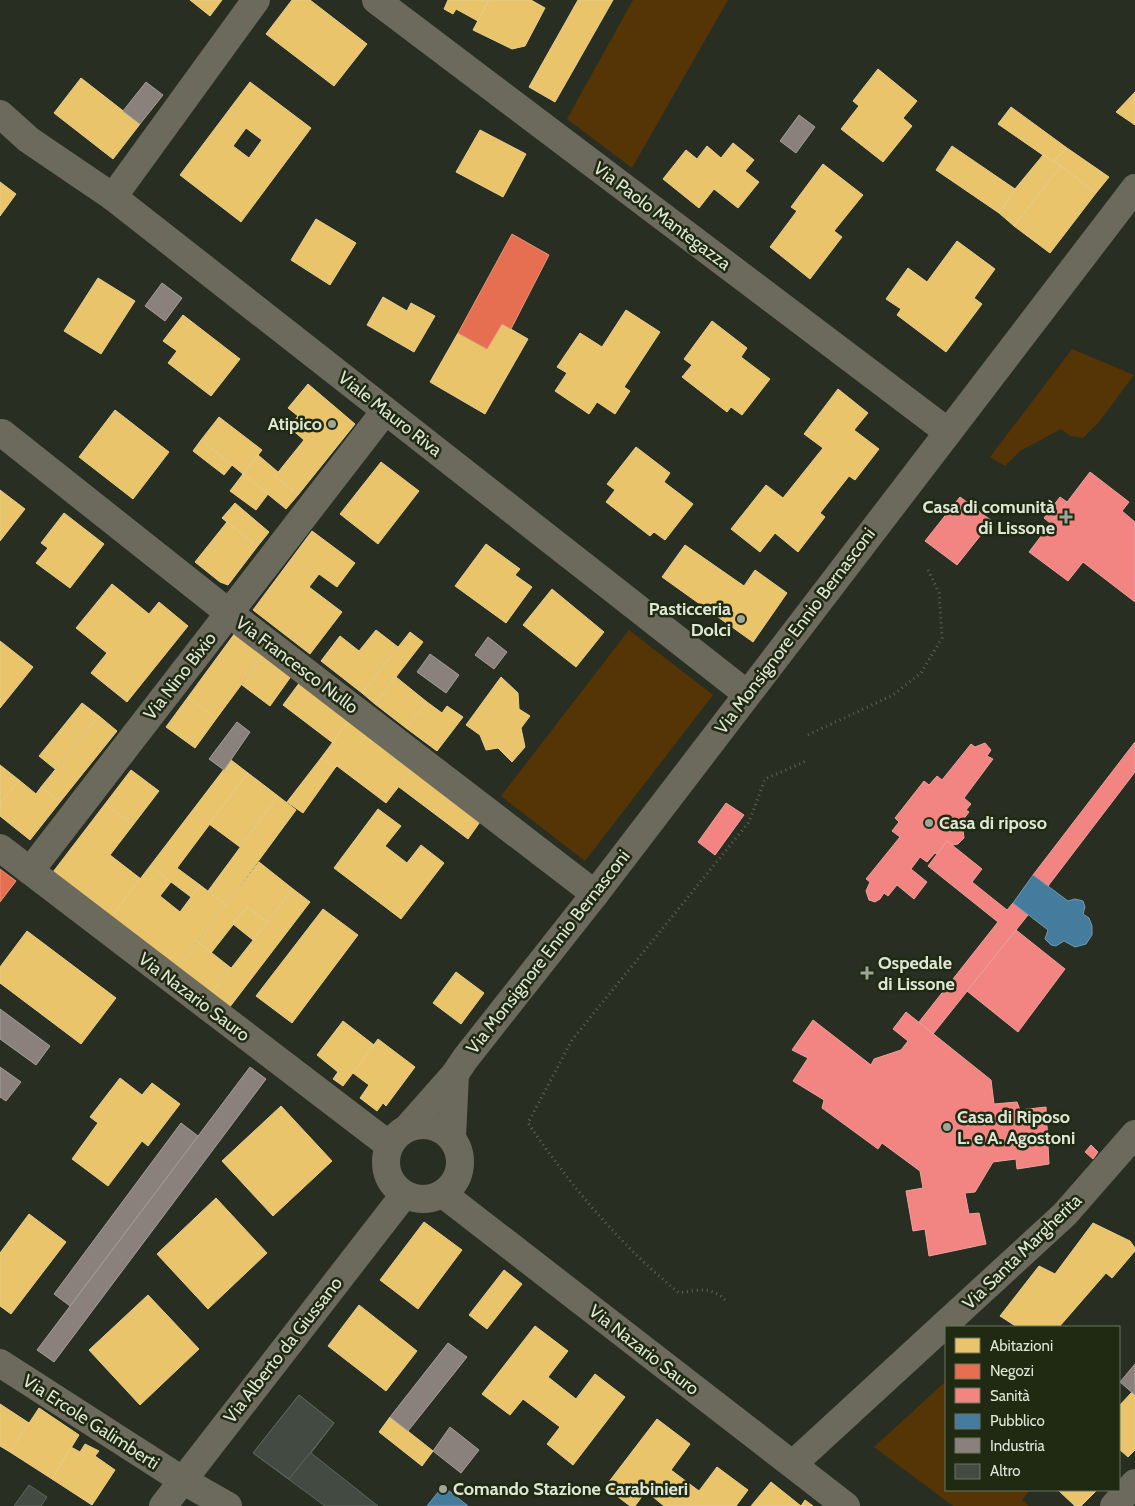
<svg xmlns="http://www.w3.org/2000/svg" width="1135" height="1506" viewBox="0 0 1135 1506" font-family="Cabin,sans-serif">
	<rect width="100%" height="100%" fill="#292e22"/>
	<!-- green -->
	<g fill="#553405">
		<path d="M633 0H728L632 168 567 119Z"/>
		<path d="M1072 349 1134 375 1099 422 1083 438 1070 436 1061 429 1020 451 1005 466 990 457Z"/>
		<path d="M629 630 713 695 585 861 501 796Z"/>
		<path d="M946 1381V1490H1030L1022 1500 1029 1506H953L874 1447Z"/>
	</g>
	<!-- homes -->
	<g fill="#e9c46a" stroke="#e6ce8b" fill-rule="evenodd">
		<path d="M190 0H222L210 16Z"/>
		<path d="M292 0H310L367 44 334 86 266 34Z"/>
		<path d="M448 0H489L478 21 456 9 453 14 444 9Z"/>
		<path d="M489 0H531L545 8 525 46 512 49 473 30Z"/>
		<path d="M578 0H613L555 102 529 87Z"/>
		<path d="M878 69 917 101 903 118 912 126 883 162 841 129 859 106 853 101Z"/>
		<path d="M81 78 140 124 113 159 54 113Z"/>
		<path d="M250 82 311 128 241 222 180 175ZM246 128 262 140 249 158 233 146Z"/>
		<path d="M1135 92V125L1116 112Z"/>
		<path d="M1011 107 1067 148 1053 162 998 124Z"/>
		<path d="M480 130 526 154 503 197 456 172Z"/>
		<path d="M733 143 754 160 745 171 759 182 738 208 714 189 699 208 663 179 686 150 697 159 707 146 721 158Z"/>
		<path d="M952 146 1015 189 999 213 936 170Z"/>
		<path d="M1067 148 1109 177 1096 193 1053 162Z"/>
		<path d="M1043 155 1061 166 1014 226 999 213 1015 189Z"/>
		<path d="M823 164 863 195 834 231 842 237 810 279 770 247 797 211 791 207Z"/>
		<path d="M1061 166 1096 193 1050 253 1014 226Z"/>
		<path d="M0 182 16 194 0 216Z"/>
		<path d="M316 219 356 243 330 285 291 260Z"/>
		<path d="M957 241 995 269 974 298 982 304 946 352 897 315 901 309 886 299 908 268 927 282Z"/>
		<path d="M98 278 135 301 101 354 64 331Z"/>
		<path d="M383 297 407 311 411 303 435 316 414 352 367 325Z"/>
		<path d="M626 310 660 332 624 387 630 391 615 414 597 402 589 414 555 391 567 373 557 367 580 333 602 347Z"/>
		<path d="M183 315 240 359 211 396 168 363 177 351 163 341Z"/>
		<path d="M712 321 747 348 741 357 770 379 742 415 731 407 727 412 682 377 692 365 684 359Z"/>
		<path d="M502 324 528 339 485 414 430 382 458 333 487 349Z"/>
		<path d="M308 384 355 424 298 495 275 476 304 440 289 427 298 416 288 408Z"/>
		<path d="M838 389 868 413 854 430 879 449 855 480 849 476 820 513 825 517 798 552 775 533 760 552 731 529 766 485 783 498 823 448 804 434Z"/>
		<path d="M115 410 169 452 133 499 79 457Z"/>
		<path d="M219 417 262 450 243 474 201 440Z"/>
		<path d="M201 440 232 465 224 475 193 451Z"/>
		<path d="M636 447 670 473 664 482 693 504 665 540 654 532 650 536 606 502 615 490 607 484Z"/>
		<path d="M258 455 278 472 275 476 298 495 286 509 243 474Z"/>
		<path d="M381 462 419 491 378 544 340 514Z"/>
		<path d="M243 474 268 494 256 510 230 491Z"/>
		<path d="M0 490 25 509 0 541Z"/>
		<path d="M235 503 269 532 257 547 222 518Z"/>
		<path d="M64 513 104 544 70 588 36 563 48 548 41 543Z"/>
		<path d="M227 522 257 547 228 585 220 582 195 562Z"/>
		<path d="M312 531 355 563 337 587 319 574 309 587 342 612 310 654 253 610Z"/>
		<path d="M486 544 520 569 515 575 532 587 506 623 455 586Z"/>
		<path d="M685 545 744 586 755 570 787 593 753 642 662 577Z"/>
		<path d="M112 584 149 614 159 602 188 626 127 702 91 673 107 653 76 628Z"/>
		<path d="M552 589 604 632 576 667 523 625Z"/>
		<path d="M376 630 398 647 362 693 321 661 340 636 359 651Z"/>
		<path d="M410 632 423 642 375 704 362 693Z"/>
		<path d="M235 633 264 654 216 719 188 697Z"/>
		<path d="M0 641 33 667 0 708Z"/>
		<path d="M264 654 292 675 270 706 242 685Z"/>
		<path d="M396 677 427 702 406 728 375 704Z"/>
		<path d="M501 677 518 693 519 709 530 716 521 728 525 747 512 762 498 748 486 750 480 735 466 725Z"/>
		<path d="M300 682 350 719 333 743 283 705Z"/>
		<path d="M188 697 216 719 195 748 166 727Z"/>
		<path d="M427 702 442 713 447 706 463 717 437 751 406 728Z"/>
		<path d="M82 703 99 716 55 769 39 756Z"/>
		<path d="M99 716 117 731 60 802 41 787Z"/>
		<path d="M350 719 414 767 386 803 337 766 335 768 321 758Z"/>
		<path d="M321 758 335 768 303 813 287 802Z"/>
		<path d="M231 760 248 773 177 868 200 885 191 897 150 866Z"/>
		<path d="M0 765 19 780 0 804Z"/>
		<path d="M414 767 482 819 468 839 399 787Z"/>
		<path d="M131 770 159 791 133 825 105 804Z"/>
		<path d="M248 773 278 796 240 847 209 824Z"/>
		<path d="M19 780 36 794 41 787 60 802 30 840 0 816V804Z"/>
		<path d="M278 796 296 810 226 905 208 891Z"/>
		<path d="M105 804 133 825 110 855 141 879 111 917 53 872Z"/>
		<path d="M378 809 401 826 385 846 407 863 421 845 444 863 401 919 334 868Z"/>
		<path d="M259 862 293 889 267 922 247 907 211 953 198 942Z"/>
		<path d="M150 866 171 882 160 896 180 912 200 885 226 905 177 968 111 917Z"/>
		<path d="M293 889 310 902 229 1008 211 994Z"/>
		<path d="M247 907 267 922 253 940 233 924Z"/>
		<path d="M323 909 358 935 292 1023 256 996Z"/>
		<path d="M27 931 116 998 81 1044 0 983V967Z"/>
		<path d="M198 942 231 968 211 994 177 968Z"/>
		<path d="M456 972 484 993 461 1024 433 1003Z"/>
		<path d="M343 1021 374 1045 343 1086 333 1079 338 1072 317 1055Z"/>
		<path d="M378 1039 415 1067 386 1106 383 1103 377 1111 360 1098 369 1085 353 1073Z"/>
		<path d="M120 1078 142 1095 152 1083 180 1104 148 1146 142 1141 108 1186 72 1159 98 1123 90 1117Z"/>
		<path d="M281 1106 332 1161 273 1216 222 1161Z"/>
		<path d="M216 1198 267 1253 208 1309 157 1254Z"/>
		<path d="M29 1214 66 1242 11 1314 0 1306V1253Z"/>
		<path d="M424 1222 462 1250 418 1309 380 1280Z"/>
		<path d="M1093 1223 1130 1241 1135 1248V1251L1112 1278 1106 1273 1059 1327H1017L1000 1316 1039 1266 1055 1274Z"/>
		<path d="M504 1270 522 1284 487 1329 469 1315Z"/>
		<path d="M148 1295 199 1349 140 1405 89 1350Z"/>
		<path d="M359 1305 417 1351 386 1391 328 1346Z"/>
		<path d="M535 1326 568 1351 548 1377 576 1399 595 1374 625 1397 573 1465 547 1444 560 1427 523 1399 510 1415 482 1394Z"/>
		<path d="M1132 1392 1135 1395V1450L1128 1457 1119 1449V1406Z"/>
		<path d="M0 1404 29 1423 10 1452 0 1446Z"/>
		<path d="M39 1408 79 1435 52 1479 10 1452Z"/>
		<path d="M390 1417 433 1451 422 1466 379 1432Z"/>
		<path d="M657 1419 690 1444 671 1470 699 1491 717 1467 748 1490 736 1506H664L646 1491 635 1506H630L605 1487Z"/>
		<path d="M85 1444 99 1451 95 1456 115 1470 92 1505 52 1479 71 1447 80 1452Z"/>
		<path d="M771 1482 801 1506 805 1500 813 1506H751Z"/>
		<path d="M1058 1490H1097L1081 1506H1075Z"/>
	</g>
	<!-- shops -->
	<g fill="#e76f51" stroke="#e59379">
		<path d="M512 234 549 255 511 329 502 324 487 349 458 333Z"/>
		<path d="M0 869 16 881 0 902Z"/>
	</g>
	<!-- health -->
	<g fill="#f28482" stroke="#eca19c">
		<path d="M1090 472 1129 502 1122 511 1135 522V602L1083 562 1068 581 1029 552Z"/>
		<path d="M960 497 992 521 957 565 925 541Z"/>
		<path d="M1060 497 1067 502 1050 523 1044 518Z"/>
		<path d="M1135 742V772L1048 886 1033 875Z"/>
		<path d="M985 743 991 750 987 756 993 759 964 798 971 804 966 810 969 812 959 825 963 830 964 838 958 844 953 845 947 841 937 854 935 853 927 862 920 857 911 869 927 882 914 899 897 885 888 896 884 893 880 899 875 902 869 900 866 891 870 882 866 879 900 837 892 831 899 822 895 818 924 781 929 785 937 776 942 780 971 744 975 747Z"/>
		<path d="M726 803 744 815 715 855 698 842Z"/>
		<path d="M947 841 982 869 972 882 1007 910 1013 903 1028 915 933 1034 919 1022 998 922 928 866Z"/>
		<path d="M1016 930 1065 969 1018 1032 967 991Z"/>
		<path d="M906 1012 991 1080 994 1104 1017 1102 1020 1110 1046 1107 1049 1164 1017 1169 1016 1159 993 1162 975 1192 965 1193 969 1214 979 1213 986 1244 929 1256 925 1229 913 1231 906 1191 923 1188 920 1171 882 1143 878 1149 822 1108 824 1100 793 1081 808 1058 792 1050 813 1020 871 1065 874 1059 901 1050 908 1041 893 1029Z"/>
		<path d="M1091 1145 1098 1152 1093 1159 1085 1152Z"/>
	</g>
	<!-- public -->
	<g fill="#457b9d" stroke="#739bae">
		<path d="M1033 875 1068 901 1075 899 1083 901 1085 907 1083 914 1089 918 1092 926V935L1086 944 1075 947 1064 941 1056 946 1051 945 1045 939 1048 930 1013 903Z"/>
		<path d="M443 1486 468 1506H427Z"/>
	</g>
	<!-- industry -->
	<g fill="#8a817c" stroke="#a49f97">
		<path d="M146 82 163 95 140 124 123 111Z"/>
		<path d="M799 115 815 127 796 153 780 141Z"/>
		<path d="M162 283 182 298 165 321 145 306Z"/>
		<path d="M488 637 507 652 494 669 475 655Z"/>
		<path d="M430 654 459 675 446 693 417 672Z"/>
		<path d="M237 722 250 732 224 770 209 759Z"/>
		<path d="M0 1009 50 1046 36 1065 0 1039Z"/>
		<path d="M0 1067 21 1082 6 1101 0 1097Z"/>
		<path d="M250 1067 266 1079 54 1362 37 1350Z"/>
		<path d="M181 1123 198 1136 70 1306 54 1294Z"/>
		<path d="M448 1343 467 1357 408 1431 390 1417Z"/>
		<path d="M1135 1364V1395L1120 1382Z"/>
		<path d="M450 1427 479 1450 461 1473 433 1451Z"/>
	</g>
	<!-- building -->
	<g fill="#424a41" stroke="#5d655c">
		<path d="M299 1395 334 1423 311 1453 378 1506H325L253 1453Z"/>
		<path d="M299 1395 334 1423 289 1479 253 1453Z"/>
		<path d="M29 1485 47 1497 41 1506H14Z"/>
	</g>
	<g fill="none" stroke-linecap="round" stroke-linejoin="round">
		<!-- path -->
		<g stroke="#626358" stroke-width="3" stroke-dasharray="1 4" stroke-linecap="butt">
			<path d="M808 735 893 695 921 673 942 638 939 593 928 570"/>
			<path d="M725 1300C711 1286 697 1290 679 1293 620 1245 570 1185 528 1123L572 1040 749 822 765 779 806 761"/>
		</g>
		<!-- minor -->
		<g stroke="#6b6a5d" stroke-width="28">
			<path d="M376 0 948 432"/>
			<path d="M0 114 29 140 113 197 747 694"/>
			<path d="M113 197 256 0"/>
			<path d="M2 433 229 613 595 894"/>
			<path d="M0 848 389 1145"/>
			<path d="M30 871 385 411"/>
			<circle cx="423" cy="1162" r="37"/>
			<path d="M409 1126 455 1074 465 1059 595 894 1135 188"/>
			<path d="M452 1137 455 1074"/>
			<path d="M443 1194 846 1506"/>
			<path d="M0 1363 182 1480 228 1506"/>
			<path d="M793 1464 1065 1214 1135 1134"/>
			<path d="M163 1506 404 1195"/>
			<path d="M1114 1506 1135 1483"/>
		</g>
	</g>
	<!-- markers -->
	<g fill="#9fa698" stroke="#202a12" stroke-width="2">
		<circle cx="332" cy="424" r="5"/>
		<path d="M1063.5 509.5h5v5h5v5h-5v5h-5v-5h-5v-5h5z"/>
		<circle cx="741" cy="619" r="5"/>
		<circle cx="929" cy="823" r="5"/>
		<path d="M864.5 965.5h5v5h5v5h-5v5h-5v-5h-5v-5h5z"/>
		<circle cx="947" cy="1127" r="5"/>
		<circle cx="443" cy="1489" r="5"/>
	</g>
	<g text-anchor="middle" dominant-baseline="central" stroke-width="5" stroke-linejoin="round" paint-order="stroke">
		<!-- street labels -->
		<g font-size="18" fill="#dfe6d7" stroke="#202a12">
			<text transform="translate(662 216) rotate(37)">Via Paolo Mantegazza</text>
			<text transform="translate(390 414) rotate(38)">Viale Mauro Riva</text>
			<text transform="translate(795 631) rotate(-53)">Via Monsignore Ennio Bernasconi</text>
			<text transform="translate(297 665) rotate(37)">Via Francesco Nullo</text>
			<text transform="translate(180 676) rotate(-52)">Via Nino Bixio</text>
			<text transform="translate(548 952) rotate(-52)">Via Monsignore Ennio Bernasconi</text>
			<text transform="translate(194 997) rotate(37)">Via Nazario Sauro</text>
			<text transform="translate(1022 1252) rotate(-44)">Via Santa Margherita</text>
			<text transform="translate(283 1350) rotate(-52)">Via Alberto da Giussano</text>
			<text transform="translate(644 1350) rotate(38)">Via Nazario Sauro</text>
			<text transform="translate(91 1422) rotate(33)">Via Ercole Galimberti</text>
		</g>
		<!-- poi labels -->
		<g font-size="18" font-weight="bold" fill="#dfe6d7" stroke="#202a12" text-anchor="start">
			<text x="322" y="424" text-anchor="end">Atipico</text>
			<text x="1055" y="507" text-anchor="end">Casa di comunità<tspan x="1055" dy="21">di Lissone</tspan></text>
			<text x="731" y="609" text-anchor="end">Pasticceria<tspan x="731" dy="21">Dolci</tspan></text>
			<text x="939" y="823">Casa di riposo</text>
			<text x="878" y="963">Ospedale<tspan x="878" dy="21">di Lissone</tspan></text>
			<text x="957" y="1117">Casa di Riposo<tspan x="957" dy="21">L. e A. Agostoni</tspan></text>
			<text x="453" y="1489">Comando Stazione Carabinieri</text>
		</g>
	</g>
	<!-- legend -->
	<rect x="945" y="1326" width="175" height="165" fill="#202a12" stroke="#6c7561"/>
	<rect x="955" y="1338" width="25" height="15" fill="#e9c46a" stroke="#6c7561"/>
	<text x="990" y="1351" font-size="15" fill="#dfe6d7">Abitazioni</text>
	<rect x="955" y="1364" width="25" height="15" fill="#e76f51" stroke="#6c7561"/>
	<text x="990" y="1376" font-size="15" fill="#dfe6d7">Negozi</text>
	<rect x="955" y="1388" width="25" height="15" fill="#f28482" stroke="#6c7561"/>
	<text x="990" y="1401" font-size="15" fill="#dfe6d7">Sanità</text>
	<rect x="955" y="1414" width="25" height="15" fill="#457b9d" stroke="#6c7561"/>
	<text x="990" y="1426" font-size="15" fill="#dfe6d7">Pubblico</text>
	<rect x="955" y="1438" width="25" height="15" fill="#8a817c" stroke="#6c7561"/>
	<text x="990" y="1451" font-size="15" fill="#dfe6d7">Industria</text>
	<rect x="955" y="1464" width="25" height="15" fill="#424a41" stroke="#6c7561"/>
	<text x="990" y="1476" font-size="15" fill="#dfe6d7">Altro</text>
</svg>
